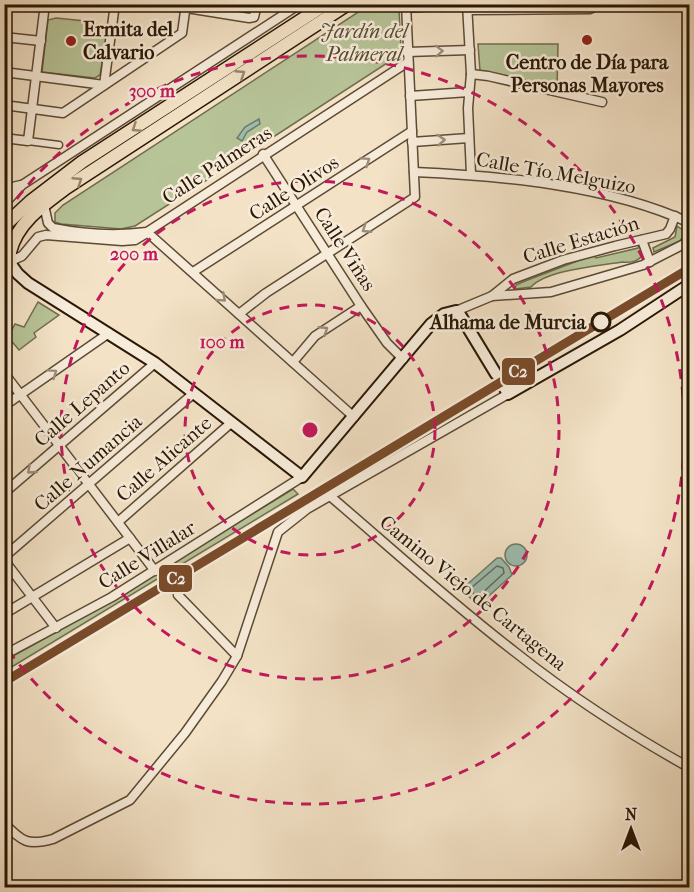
<svg xmlns="http://www.w3.org/2000/svg" width="694" height="892" viewBox="0 0 694 892" font-family="'IM FELL French Canon',serif">
	<rect width="100%" height="100%" fill="#f3e2c6"/>
	<filter id="stains"><feTurbulence type="fractalNoise" baseFrequency=".00333" numOctaves="4"/><feColorMatrix values="0 0 0 0 .2 0 0 0 0 .09 0 0 0 0 .02 0 0 0 .5 -.17"/></filter>
	<radialGradient id="worn" r=".72"><stop offset=".6" stop-color="#630" stop-opacity="0"/><stop offset="1" stop-color="#630" stop-opacity=".3"/></radialGradient>
	<!-- green -->
	<g fill="#b7c498" stroke="#706e4e" stroke-width="1.5">
		<path d="M397 4 399 9 401 49 398 56 224 169 221 164 207 173 210 178 135 226 121 229 61 224 55 222V213L63 205 369 5Z"/>
		<path d="M56 18 85 21V23L96 24 108 30 100 75 95 78 42 72 48 20Z"/>
		<path d="M478 44H558L557 89 480 71Z"/>
		<path d="M677 226 686 232 680 241 654 252 653 248 675 237Z"/>
		<path d="M639 245 643 254C639 262 629 263 622 262 599 266 546 270 531 287L515 289 516 285 525 281 593 255 596 258 638 248Z"/>
		<path d="M38 302 59 315 34 333 36 337 19 350 8 337 15 324 24 327Z"/>
		<path d="M293 489 298 494 5 671 4 661 96 610Z"/>
	</g>
	<!-- water -->
	<g fill="#9cbeb0" stroke="#6e7b6c" stroke-width="1.5">
		<path d="M259 119 260 124 247 132 242 141 237 138 245 127Z"/>
		<circle cx="516" cy="555" r="11"/>
		<path d="M497 558H501L509 567 512 575 479 605 476 604 462 589Z"/>
	</g>
	<g fill="none" stroke-linecap="round" stroke-linejoin="round">
		<!-- shore -->
		<path stroke="#636a5a" stroke-width="1.5" d="M497 566 503 568 504 573 479 596H476L471 591V588Z"/>
		<!-- pedestrian casing -->
		<g stroke="#5c4a35" stroke-width="9">
			<path id="pedestrian" d="M28 141 59 145"/>
		</g>
		<!-- minor casing -->
		<g stroke="#5c4a35" stroke-width="11">
			<g id="minor">
				<path d="M162 4 249 18 254 17 257 4"/>
				<path d="M467 4 471 74 468 108 471 174"/>
				<path d="M406 8 463 4"/>
				<path d="M467 10 590 9 599 4"/>
				<path d="M4 37 41 41"/>
				<path d="M407 52 470 50"/>
				<path d="M4 72 104 85 115 4"/>
				<path d="M471 74 488 76 602 102"/>
				<path d="M410 96 469 92"/>
				<path d="M4 105 63 113 182 33 186 4"/>
				<path d="M4 138 28 141 45 4"/>
				<path d="M412 142 469 138"/>
				<path d="M263 154 361 306 387 343 403 359"/>
				<path d="M414 172C502 176 608 185 690 223"/>
				<path d="M4 189 21 185"/>
				<path d="M4 204 22 185 300 4"/>
				<path d="M44 205 48 223 53 228C83 234 116 236 147 232L408 62"/>
				<path d="M147 232 354 417"/>
				<path d="M642 240 650 262"/>
				<path d="M11 261 22 256 38 237 46 235 122 241 135 240 145 234"/>
				<path d="M193 272 412 131"/>
				<path d="M492 296 513 279 563 260 615 246 666 234 670 229 675 216"/>
				<path d="M456 311 492 296 551 292 643 265 686 243 690 238"/>
				<path d="M239 314 266 293 415 197 406 4"/>
				<path d="M293 362 315 336 361 306"/>
				<path d="M4 373 155 571"/>
				<path d="M4 406 109 333"/>
				<path d="M4 493 155 363"/>
				<path d="M330 496C391 548 451 603 515 652 569 695 629 734 690 768"/>
				<path d="M118 522 232 422"/>
				<path d="M4 557 194 393"/>
				<path d="M4 560 56 628"/>
				<path d="M178 595 237 656"/>
				<path d="M4 614 130 538"/>
				<path d="M4 655 112 597 302 477"/>
				<path d="M4 823C22 842 28 846 53 839L130 800 185 733 222 681 237 656 278 532 307 509 508 394"/>
			</g>
		</g>
		<!-- secondary casing -->
		<g stroke="#2a1705" stroke-width="14">
			<g id="secondary">
				<path d="M10 263 18 274 28 283 155 363 302 477 431 324 444 314 456 311 459 313 496 374"/>
				<path d="M504 387 508 394 620 330 690 284"/>
			</g>
		</g>
		<!-- primary casing -->
		<g stroke="#2a1705" stroke-width="15">
			<g id="primary">
				<path d="M4 226 31 201 82 162 326 4"/>
				<path d="M10 252C17 223 43 205 66 188L348 4"/>
				<path d="M4 272 11 261 8 246"/>
			</g>
		</g>
		<!-- pedestrian -->
		<use href="#pedestrian" stroke="#f7ecda" stroke-width="6"/>
		<!-- minor -->
		<use href="#minor" stroke="#f7ecda" stroke-width="8"/>
		<!-- secondary -->
		<use href="#secondary" stroke="#f7ecda" stroke-width="10"/>
		<!-- primary -->
		<use href="#primary" stroke="#f3e2c6" stroke-width="12"/>
		<!-- rail-1 casing -->
		<g stroke="#f7ecda" stroke-width="14">
			<path id="rail-1" d="M4 682 690 268"/>
		</g>
		<!-- rail-1 -->
		<use href="#rail-1" stroke="#7a4b2a" stroke-width="9"/>
	</g>
	<!-- one-way arrows -->
	<defs><path id="oneway-chevron" d="M-2-3.5L2.5 0L-2 3.5" fill="none" stroke-width="1.6" stroke-linecap="round" stroke-linejoin="round" transform="scale(1.5)"/></defs>
	<g stroke="#9b8c7a">
		<use href="#oneway-chevron" transform="translate(439 51) rotate(-2)"/>
		<use href="#oneway-chevron" transform="translate(441 140) rotate(-4)"/>
		<use href="#oneway-chevron" transform="translate(366 161) rotate(-34)"/>
		<use href="#oneway-chevron" transform="translate(366 229) rotate(147)"/>
		<use href="#oneway-chevron" transform="translate(222 298) rotate(42)"/>
		<use href="#oneway-chevron" transform="translate(324 330) rotate(-33)"/>
		<use href="#oneway-chevron" transform="translate(53 373) rotate(-35)"/>
		<use href="#oneway-chevron" transform="translate(31 470) rotate(139)"/>
	</g>
	<g stroke="#99876f">
		<use href="#oneway-chevron" transform="translate(241 74) rotate(-33)"/>
		<use href="#oneway-chevron" transform="translate(136 128) rotate(147)"/>
		<use href="#oneway-chevron" transform="translate(78 181) rotate(-33)"/>
	</g>
	<!-- distance rings -->
	<g fill="none" stroke="#c2185b" stroke-width="3" stroke-dasharray="10 8">
		<circle cx="310" cy="430" r="125"/>
		<circle cx="310" cy="430" r="249"/>
		<path d="M6 213A374 374 0 1 1 6 647"/>
	</g>
	<!-- markers -->
	<g fill="#8f2418" stroke="#f7ecda" stroke-width="2">
		<circle cx="587" cy="40" r="6"/>
		<circle cx="71" cy="41" r="6"/>
	</g>
	<circle fill="#f7ecda" stroke="#2a1705" stroke-width="3" cx="601" cy="322" r="9"/>
	<g text-anchor="middle" dominant-baseline="central" stroke-width="5" stroke-linejoin="round" paint-order="stroke">
		<!-- poi labels -->
		<g font-size="20" font-weight="bold" fill="#2a1705" stroke="#f7ecda" text-anchor="start">
			<text x="83" y="29">Ermita del<tspan x="83" dy="23">Calvario</tspan></text>
			<text x="587" y="62" text-anchor="middle">Centro de Día para<tspan x="587" dy="23">Personas Mayores</tspan></text>
		</g>
		<!-- park labels -->
		<g font-size="20" font-style="italic" fill="#544b31" stroke="#f7ecda">
			<text x="364" y="31">Jardín del<tspan x="364" dy="23">Palmeral</tspan></text>
		</g>
		<!-- street labels -->
		<g font-size="20" fill="#2a1705" stroke="#f7ecda">
			<text transform="translate(217 165) rotate(-33)">Calle Palmeras</text>
			<text transform="translate(556 173) rotate(10)">Calle Tío Melguizo</text>
			<text transform="translate(294 188) rotate(-33)">Calle Olivos</text>
			<text transform="translate(581 240) rotate(-17)">Calle Estación</text>
			<text transform="translate(345 249) rotate(57)">Calle Viñas</text>
			<text transform="translate(82 404) rotate(-41)">Calle Lepanto</text>
			<text transform="translate(164 459) rotate(-41)">Calle Alicante</text>
			<text transform="translate(88 463) rotate(-41)">Calle Numancia</text>
			<text transform="translate(147 555) rotate(-32)">Calle Villalar</text>
			<text transform="translate(473 593) rotate(39)">Camino Viejo de Cartagena</text>
		</g>
		<!-- stop labels -->
		<g font-size="20" font-weight="bold" fill="#2a1705" stroke="#f7ecda" text-anchor="end">
			<text x="586" y="322">Alhama de Murcia</text>
		</g>
	</g>
	<circle cx="310" cy="430" r="9" fill="#c2185b" stroke="#f7ecda" stroke-width="3"/>
	<g font-size="18" text-anchor="middle" font-weight="bold" fill="#c2185b" stroke="#f7ecda" stroke-width="5" stroke-linejoin="round" paint-order="stroke">
		<text x="152" y="97">300 m</text>
		<text x="134" y="260">200 m</text>
		<text x="222" y="348">100 m</text>
	</g>
	<g stroke="#f7ecda" stroke-width="2">
		<rect x="501" y="357" width="35" height="29" rx="6" fill="#7a4b2a"/>
		<rect x="158" y="564" width="35" height="29" rx="6" fill="#7a4b2a"/>
	</g>
	<g font-size="16" text-anchor="middle" font-weight="bold" fill="#fff">
		<text x="518" y="377">C2</text>
		<text x="176" y="584">C2</text>
	</g>
	<!-- margin -->
	<rect width="694" height="892" fill="none" stroke="#f3e2c6" stroke-width="24"/>
	<rect x="6" y="6" width="682" height="880" fill="none" stroke="#2a1705" stroke-width="3"/>
	<rect x="12" y="12" width="670" height="868" fill="none" stroke="#2a1705" stroke-width="1.5"/>
	<!-- north arrow -->
	<g transform="translate(631 829)" stroke="#f7ecda" stroke-width="4.5" paint-order="stroke">
	<path d="M0-4.5L10 22L0 15L-10 22Z" fill="#2a1705"/>
	<text y="-9" font-size="16" font-weight="bold" text-anchor="middle" fill="#2a1705">N</text>
	</g>
	<rect width="100%" height="100%" filter="url(#stains)"/>
	<rect width="100%" height="100%" fill="url(#worn)"/>
</svg>
